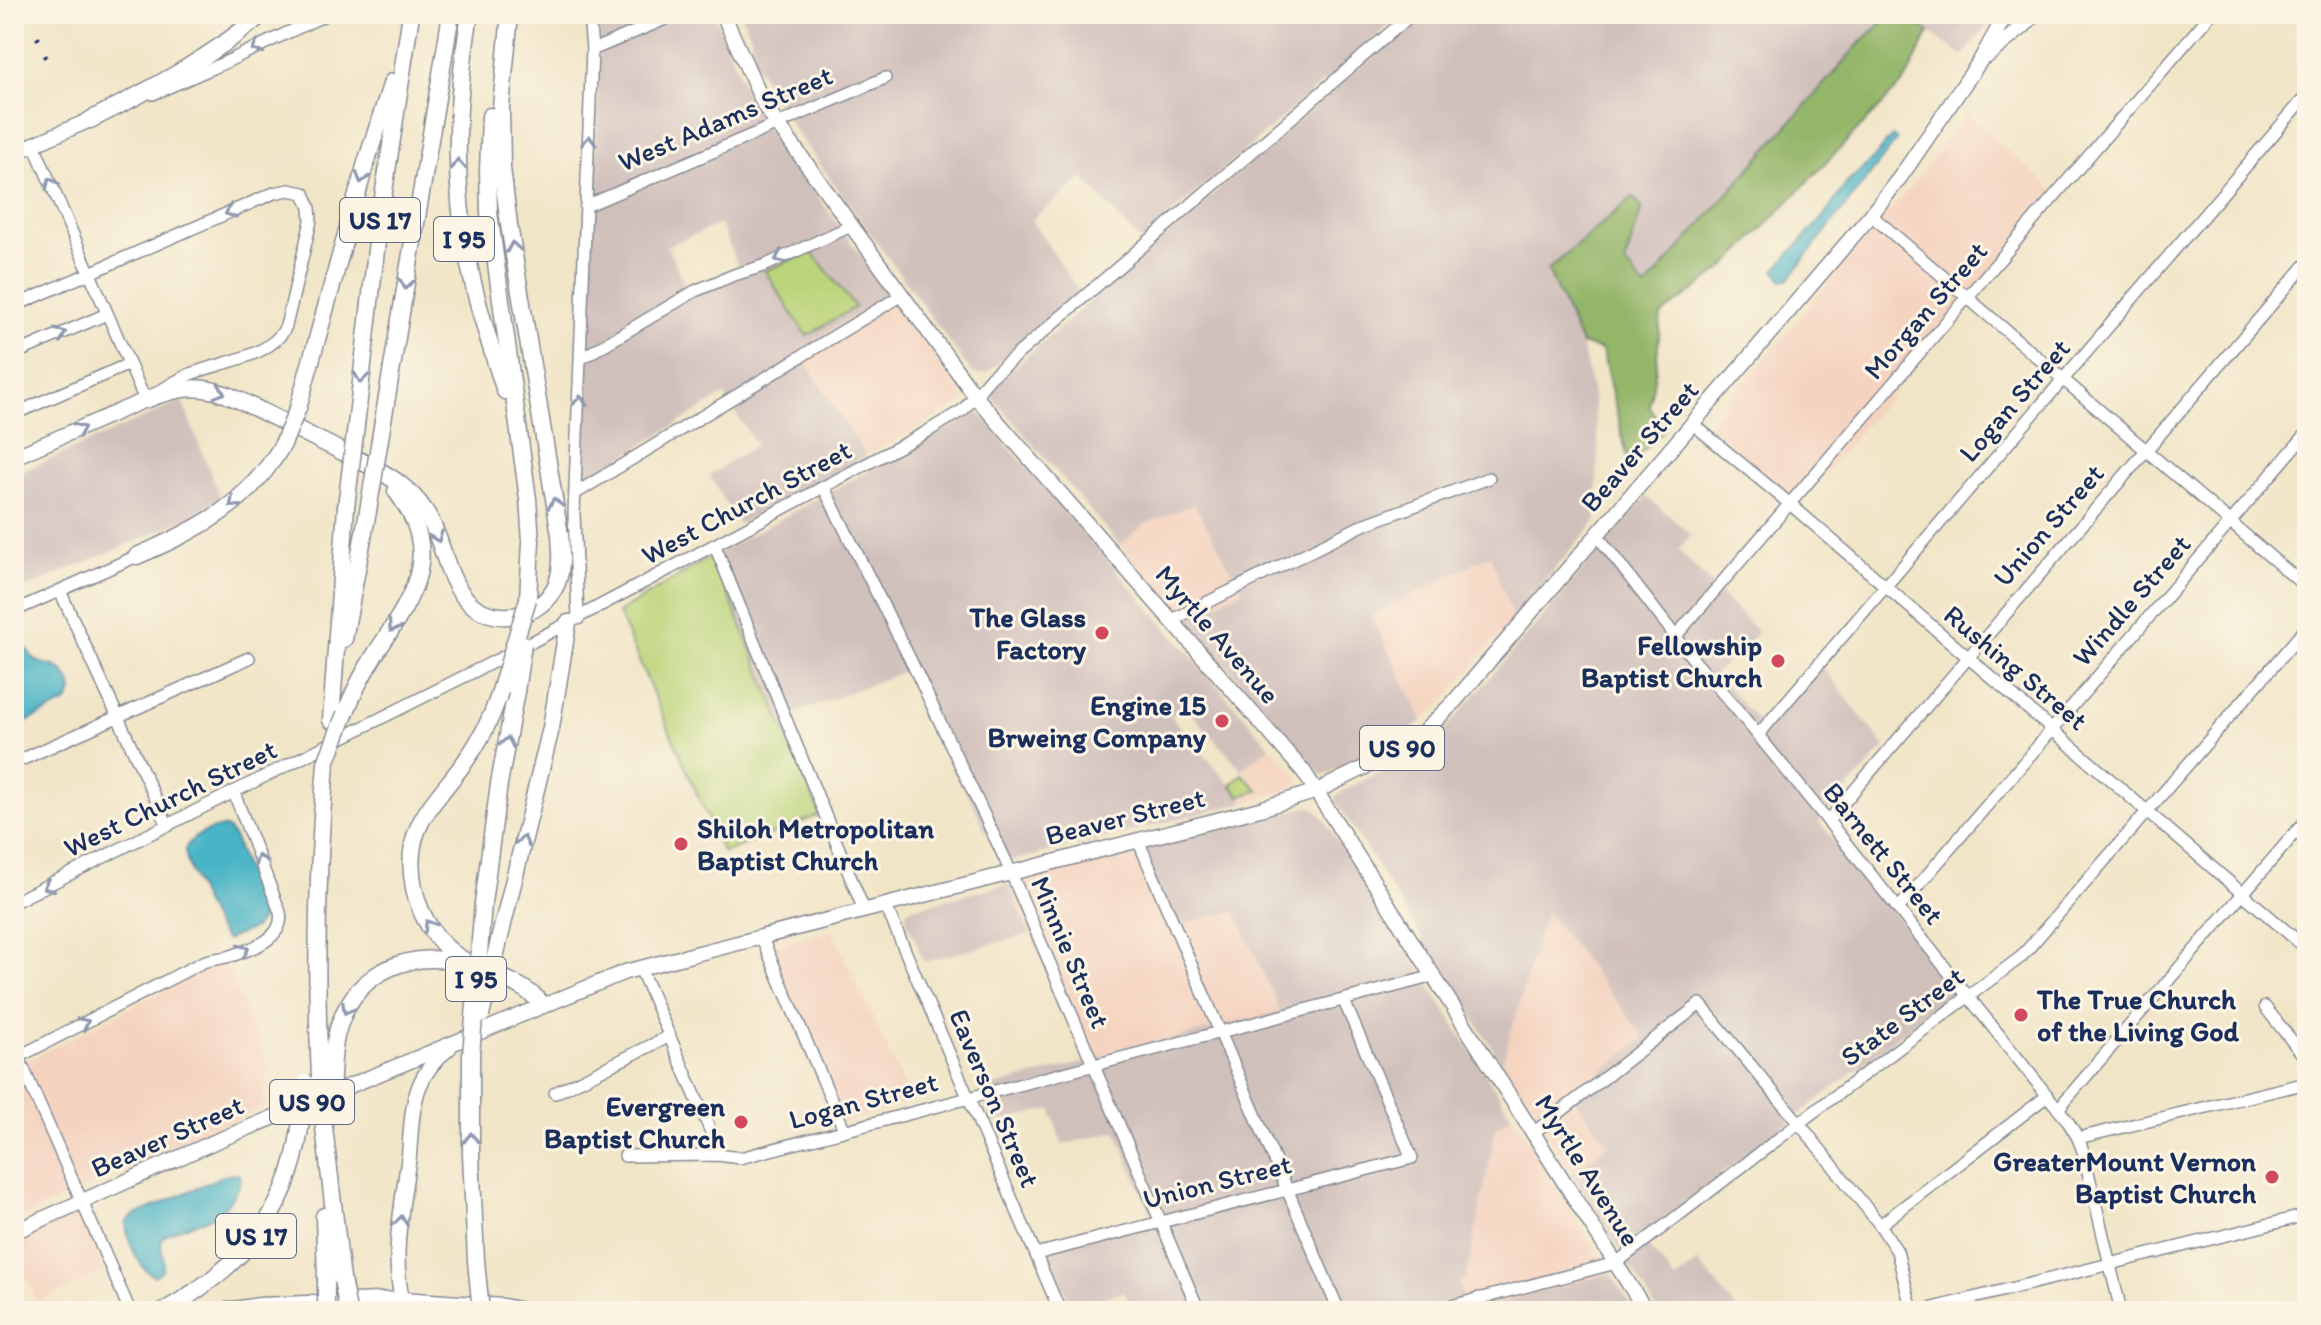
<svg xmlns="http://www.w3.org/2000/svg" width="2321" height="1325" viewBox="0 0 2321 1325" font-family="Itim,sans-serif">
	<rect width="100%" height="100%" fill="#fcf5e5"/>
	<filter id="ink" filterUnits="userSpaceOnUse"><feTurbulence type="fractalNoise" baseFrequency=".0125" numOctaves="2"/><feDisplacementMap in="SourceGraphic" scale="16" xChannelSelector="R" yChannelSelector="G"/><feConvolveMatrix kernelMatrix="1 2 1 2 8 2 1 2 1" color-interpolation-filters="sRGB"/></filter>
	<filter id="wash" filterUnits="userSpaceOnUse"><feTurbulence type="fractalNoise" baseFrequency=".006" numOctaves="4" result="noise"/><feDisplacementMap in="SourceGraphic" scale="32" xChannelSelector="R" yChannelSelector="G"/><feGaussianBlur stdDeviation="1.8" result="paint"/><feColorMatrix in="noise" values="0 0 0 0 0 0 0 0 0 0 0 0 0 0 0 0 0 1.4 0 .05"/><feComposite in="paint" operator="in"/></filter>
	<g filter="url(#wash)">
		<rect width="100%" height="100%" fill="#f1e5c7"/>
		<!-- built -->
		<g fill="#f4d3c0">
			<path d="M1966 114 2061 197 1798 504 1708 424 1916 180Z"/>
			<path d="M889 294 965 398 963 401 931 421 866 456 798 350Z"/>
			<path d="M1194 503 1243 590 1186 620 1120 545 1145 524Z"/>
			<path d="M1490 555 1513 618 1443 702 1423 720 1371 617Z"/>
			<path d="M1270 746 1299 778V784L1280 793 1245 802 1240 797 1259 790 1242 770Z"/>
			<path d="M1135 851 1169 927 1234 910 1280 1011 1086 1061 1008 884Z"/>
			<path d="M1545 910 1645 1038 1571 1095 1609 1144 1571 1174 1502 1063Z"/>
			<path d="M832 931 912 1101 835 1125 761 950Z"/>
			<path d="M219 963H225L270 1069 262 1098 266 1107 172 1146 134 1167 14 1220V1067Z"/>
			<path d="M1512 1116 1611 1273 1465 1311 1459 1282 1466 1280 1496 1127Z"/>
			<path d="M80 1213 104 1271 38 1303 14 1250V1243Z"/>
		</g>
		<!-- industrial -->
		<g fill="#d0c0bc" fill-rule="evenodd">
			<path d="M596 14H714L745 89 755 108 771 133 889 294 798 350 866 456 739 524 709 475 756 445 724 395 582 482 600 39ZM720 224 738 266 687 290 667 246Z"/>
			<path d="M741 14H1402L1140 241 1083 178 1031 220 1080 293 987 373 980 375 972 373 781 111 754 60 751 36Z"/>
			<path d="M1421 14H1892L1859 44 1645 289 1625 263 1642 207 1548 269 1581 344 1592 389 1598 442 1596 521 1513 618 1490 555 1371 616 1423 720 1403 737 1339 769 1322 775 1186 620 1243 590 1194 504 1145 524 1120 545 991 396 995 384Z"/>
			<path d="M1903 14H1996L1963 56Z"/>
			<path d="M182 401 220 497 191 517 14 593V475Z"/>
			<path d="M978 412 1270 746 1242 770 1184 705 1171 716 1245 802 1001 864 909 669 780 720 712 556Z"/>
			<path d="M1646 496 1691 535 1678 550 1758 632 1715 673 1759 723 1816 659 1885 747 1819 822 1957 990 1799 1115 1641 1236 1675 1280 1699 1262 1738 1311H1658L1571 1174 1609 1144 1571 1095 1645 1038 1546 911 1502 1063 1335 800 1337 795 1348 788 1409 757 1452 722Z"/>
			<path d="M1311 806 1318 810 1512 1116 1496 1127 1466 1280 1459 1282 1465 1311H1133L1124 1292 1071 1305 1045 1246 1152 1217 1116 1131 1062 1145 1051 1109 992 1123 979 1090 1280 1011 1235 911 1169 927 1135 851Z"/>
			<path d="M1008 884 1030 934 924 962 906 918 907 911 913 908Z"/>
			<path d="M1611 1273 1634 1311H1467Z"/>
		</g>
		<!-- green -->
		<g fill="#bbd479" stroke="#6b826c" stroke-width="2">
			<path d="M811 251 855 307 807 336 765 271Z"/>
			<path d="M712 556 820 815 723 853 618 613Z"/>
			<path d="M1242 774 1259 790 1240 796 1231 785Z"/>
		</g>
		<!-- forest -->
		<path fill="#94b669" stroke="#587264" stroke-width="2" d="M1892 14H1903L1929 32 1905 81 1726 266 1661 315 1656 368 1649 406 1664 430 1629 465 1602 350 1581 344 1548 270 1633 197 1642 207 1625 263 1645 288 1859 44Z"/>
		<!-- water -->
		<g fill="#49b4c6" stroke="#327292" stroke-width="2">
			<path d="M1892 136 1897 140 1788 280H1782L1775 270 1825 215 1847 183 1874 158Z"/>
			<path d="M14 646H24C29 650 30 656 36 660 41 664 47 664 54 666 68 672 78 689 67 702L14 728Z"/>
			<path d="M224 827 230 831 235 839 262 918 254 928 226 940C213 927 187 868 185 850 190 836 210 829 224 827Z"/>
			<path d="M234 1174H239L241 1178C240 1186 237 1190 233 1196 211 1229 190 1218 162 1238 157 1252 173 1265 155 1276 140 1271 124 1236 127 1221L133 1216 223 1176Z"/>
		</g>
	</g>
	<g filter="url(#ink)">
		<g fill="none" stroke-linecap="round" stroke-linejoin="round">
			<!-- minor casing -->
			<g stroke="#868a92" stroke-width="14">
				<g id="minor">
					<path d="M592 50 677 14"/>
					<path d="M153 94 224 63 327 14"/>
					<path d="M586 206 885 78"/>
					<path d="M1871 215 2307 588"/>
					<path d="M14 306 274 193 289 190 304 193 310 208 311 221 286 326C272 358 218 362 188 375 173 382 159 392 145 400L40 159 34 144"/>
					<path d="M14 354 107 314"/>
					<path d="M582 358 695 291 734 275 766 265 851 226"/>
					<path d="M14 414 129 364"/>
					<path d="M1693 424 1790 504 2307 949"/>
					<path d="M824 488 912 663 1005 859 1199 1311"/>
					<path d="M576 493 902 295"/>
					<path d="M1597 535 1697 664 1735 707 1828 821 2067 1120 2078 1138 2083 1151 2121 1311"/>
					<path d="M715 546 864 910"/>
					<path d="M60 591 168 826"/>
					<path d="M14 611 137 556"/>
					<path d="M578 619 574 513 592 50 589 14"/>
					<path d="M1172 620 1363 525 1489 478"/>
					<path d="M1675 637 2211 14"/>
					<path d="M1758 735 2307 95"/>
					<path d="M14 763 249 658"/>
					<path d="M1828 821 2307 263"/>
					<path d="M1138 840 1339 1311"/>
					<path d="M14 902 513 652 923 434 963 410 991 377 1412 14"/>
					<path d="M885 904 1060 1311"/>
					<path d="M1898 909 2307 433"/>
					<path d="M761 936 844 1129"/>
					<path d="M640 968 714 1139 718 1155"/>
					<path d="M2265 1007 2307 1060"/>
					<path d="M14 1047 130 1311"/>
					<path d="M14 1059 203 962C214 958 224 959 234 955 255 948 285 937 280 912L234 793"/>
					<path d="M555 1093 670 1036"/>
					<path d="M2058 1109 2307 819"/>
					<path d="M1533 1133 1700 1004 1799 1123 1880 1225 1897 1251 1912 1311"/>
					<path d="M2078 1138 2307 1083"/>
					<path d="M625 1156 718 1155 740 1158 1434 976"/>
					<path d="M1880 1225 2047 1096"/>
					<path d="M1036 1254 1412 1158 1344 1001"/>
					<path d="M1479 1298 1483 1311"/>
					<path d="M1432 1311 1616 1263 1799 1123 2021 957 2307 627"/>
					<path d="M1921 1311 2307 1215"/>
				</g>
			</g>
			<!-- major casing -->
			<g stroke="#868a92" stroke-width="17">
				<g id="major">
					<path d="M723 14 765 107 976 397 1304 772 1646 1311"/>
					<path d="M1987 56 2024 26 2034 14"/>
					<path d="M14 153 90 120"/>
					<path d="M14 457 145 400"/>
					<path d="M14 1232 214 1142 625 972 1260 809 1317 791 1386 757 1423 733 1454 702 1871 215 1901 176 1980 61 2006 14"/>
					<path d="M402 1299C391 1253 403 1202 409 1155 411 1133 411 1108 419 1087 425 1071 436 1058 449 1048"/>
					<path d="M221 1311 260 1305 402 1299 504 1306 527 1311"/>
				</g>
			</g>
			<!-- highway casing -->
			<g stroke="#868a92" stroke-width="19">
				<g id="highway">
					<path d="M470 14C456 96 452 178 468 260 477 305 491 348 505 391"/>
					<path d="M490 116 488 171 489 212 528 499 531 541 528 599"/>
					<path d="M90 120C150 90 211 58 262 14"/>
					<path d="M145 400C181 386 204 383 239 400 274 417 308 435 343 452 362 462 384 471 401 485 415 496 427 511 434 528 445 552 448 579 466 599 492 628 542 619 557 583 563 567 561 551 560 535L509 225 502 168 501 107 510 14"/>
					<path d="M298 408 365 166 392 82"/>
					<path d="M357 417 379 224 411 14"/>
					<path d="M383 421 451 14"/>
					<path d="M137 556C199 529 248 505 283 444"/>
					<path d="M344 639 368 511"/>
					<path d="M498 698C490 722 479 743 464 763 432 807 402 827 414 888 419 911 428 929 445 946 472 974 517 974 543 1005"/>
					<path d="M345 714C353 693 363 673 376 653 412 597 445 555 396 491"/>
					<path d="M331 720 346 507"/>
					<path d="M483 903 499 784 516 691"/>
					<path d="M505 916 551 728 568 623"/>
					<path d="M471 1055V1154L476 1261"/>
					<path d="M332 1073C333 1056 334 1039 340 1023 358 970 413 949 464 964"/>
					<path d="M320 1078C315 973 317 868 326 763"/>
					<path d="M323 1119 342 1279"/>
					<path d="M324 1216 326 1279"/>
					<path d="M402 1299 405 1311"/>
					<path d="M313 1303 360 1311"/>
					<path d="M164 1311C240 1267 288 1217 300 1128"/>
				</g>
			</g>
			<!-- minor -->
			<use href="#minor" stroke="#fff" stroke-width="11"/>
			<!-- major -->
			<use href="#major" stroke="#fff" stroke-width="14"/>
			<!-- highway -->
			<use href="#highway" stroke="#fff" stroke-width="16"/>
			<!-- rail -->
			<g stroke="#1b2f5e" stroke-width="3">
				<path d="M37 39 39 38"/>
				<path d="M44 57 46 56"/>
				<path d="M14 70 15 69"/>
			</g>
			<!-- highway-bridge casing -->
			<g stroke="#868a92" stroke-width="19" stroke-linecap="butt">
				<g id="highway-bridge">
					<path d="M283 444 298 408"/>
					<path d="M346 507 357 417"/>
					<path d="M368 511 383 421"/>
					<path d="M516 691 523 644"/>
					<path d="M498 698 528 599"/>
					<path d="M326 763 345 714"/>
					<path d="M481 1015 505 916"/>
					<path d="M471 1055 483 903"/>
					<path d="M320 1078 322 1108"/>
					<path d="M331 1116 332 1073"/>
					<path d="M300 1128 306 1083"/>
					<path d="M476 1261 481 1311"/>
					<path d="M326 1279V1311"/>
					<path d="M342 1279 348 1311"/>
				</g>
			</g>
			<!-- highway-bridge -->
			<use href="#highway-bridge" stroke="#fff" stroke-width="16"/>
		</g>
		<!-- one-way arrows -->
		<defs><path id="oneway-chevron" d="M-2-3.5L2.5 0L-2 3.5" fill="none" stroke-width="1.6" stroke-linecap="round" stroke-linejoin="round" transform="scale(2)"/></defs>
		<g stroke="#8d97ae">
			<use href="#oneway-chevron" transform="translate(257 48) rotate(154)"/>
			<use href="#oneway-chevron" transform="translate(589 141) rotate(-88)"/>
			<use href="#oneway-chevron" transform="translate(458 164) rotate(-92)"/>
			<use href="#oneway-chevron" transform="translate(362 178) rotate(106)"/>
			<use href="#oneway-chevron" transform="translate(51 183) rotate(-113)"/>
			<use href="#oneway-chevron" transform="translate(230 212) rotate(157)"/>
			<use href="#oneway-chevron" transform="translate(513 247) rotate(-100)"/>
			<use href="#oneway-chevron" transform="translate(780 258) rotate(156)"/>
			<use href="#oneway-chevron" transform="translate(406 284) rotate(99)"/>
			<use href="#oneway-chevron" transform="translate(61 334) rotate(-24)"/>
			<use href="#oneway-chevron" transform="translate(361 378) rotate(97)"/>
			<use href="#oneway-chevron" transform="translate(220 392) rotate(18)"/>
			<use href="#oneway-chevron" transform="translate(580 401) rotate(-87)"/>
			<use href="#oneway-chevron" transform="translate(80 429) rotate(-24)"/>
			<use href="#oneway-chevron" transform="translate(234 503) rotate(139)"/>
			<use href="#oneway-chevron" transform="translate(555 503) rotate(-99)"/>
			<use href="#oneway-chevron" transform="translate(437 537) rotate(70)"/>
			<use href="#oneway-chevron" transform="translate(393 627) rotate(124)"/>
			<use href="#oneway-chevron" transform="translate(507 742) rotate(-80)"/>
			<use href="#oneway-chevron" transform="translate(523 841) rotate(-76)"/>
			<use href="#oneway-chevron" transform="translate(260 860) rotate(-112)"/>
			<use href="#oneway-chevron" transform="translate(48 886) rotate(154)"/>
			<use href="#oneway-chevron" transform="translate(429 925) rotate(-122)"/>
			<use href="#oneway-chevron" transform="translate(244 950) rotate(-24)"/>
			<use href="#oneway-chevron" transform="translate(347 1009) rotate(119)"/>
			<use href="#oneway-chevron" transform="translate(84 1023) rotate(-27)"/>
			<use href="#oneway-chevron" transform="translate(471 1138) rotate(-91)"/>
			<use href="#oneway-chevron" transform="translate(401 1221) rotate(-84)"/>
		</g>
	</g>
	<!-- markers -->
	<g fill="#d1495b" stroke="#fcf5e5" stroke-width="3">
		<circle cx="1102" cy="633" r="8"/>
		<circle cx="1778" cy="661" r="8"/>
		<circle cx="1222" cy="721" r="8"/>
		<circle cx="681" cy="844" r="8"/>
		<circle cx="2021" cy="1015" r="8"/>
		<circle cx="741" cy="1122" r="8"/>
		<circle cx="2272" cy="1177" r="8"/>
	</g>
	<g text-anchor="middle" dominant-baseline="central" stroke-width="6" stroke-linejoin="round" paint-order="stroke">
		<!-- shield labels -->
		<g fill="#fcf5e5" stroke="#5e6a86" stroke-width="2">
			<rect x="340" y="198" width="80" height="44" rx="6"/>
			<rect x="434" y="217" width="60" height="44" rx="6"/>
			<rect x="1360" y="726" width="84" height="44" rx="6"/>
			<rect x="446" y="957" width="60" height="44" rx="6"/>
			<rect x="270" y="1080" width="84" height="44" rx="6"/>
			<rect x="216" y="1214" width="80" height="44" rx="6"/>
		</g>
		<g font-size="26" font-weight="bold" fill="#1b2f5e">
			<text x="380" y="220">US 17</text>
			<text x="464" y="239">I 95</text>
			<text x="1402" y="748">US 90</text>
			<text x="476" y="979">I 95</text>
			<text x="312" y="1102">US 90</text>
			<text x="256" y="1236">US 17</text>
		</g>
		<!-- street labels -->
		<g font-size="28" fill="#1b2f5e" stroke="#fcf5e5">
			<text transform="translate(725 118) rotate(-23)">West Adams Street</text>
			<text transform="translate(1925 310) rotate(-49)">Morgan Street</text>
			<text transform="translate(2014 400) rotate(-49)">Logan Street</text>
			<text transform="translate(1639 446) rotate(-49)">Beaver Street</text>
			<text transform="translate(746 502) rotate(-28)">West Church Street</text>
			<text transform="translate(2048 525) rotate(-49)">Union Street</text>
			<text transform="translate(2131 600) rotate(-49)">Windle Street</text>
			<text transform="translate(1218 634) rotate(49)">Myrtle Avenue</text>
			<text transform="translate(2016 667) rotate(40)">Rushing Street</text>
			<text transform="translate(170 798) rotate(-26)">West Church Street</text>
			<text transform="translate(1125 816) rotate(-14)">Beaver Street</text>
			<text transform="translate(1884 853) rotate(51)">Barnett Street</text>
			<text transform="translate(1071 952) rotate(67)">Minnie Street</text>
			<text transform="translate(1902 1016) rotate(-37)">State Street</text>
			<text transform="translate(995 1098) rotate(67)">Eaverson Street</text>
			<text transform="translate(863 1100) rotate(-15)">Logan Street</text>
			<text transform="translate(167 1136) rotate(-24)">Beaver Street</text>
			<text transform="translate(1588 1170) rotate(58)">Myrtle Avenue</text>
			<text transform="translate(1217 1181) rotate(-14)">Union Street</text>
		</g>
		<!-- poi labels -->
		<g font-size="28" font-weight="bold" fill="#1b2f5e" stroke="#fcf5e5" text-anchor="end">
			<text x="1086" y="617">The Glass<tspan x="1086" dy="32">Factory</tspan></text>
			<text x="1762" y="645">Fellowship<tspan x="1762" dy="32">Baptist Church</tspan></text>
			<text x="1206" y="705">Engine 15<tspan x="1206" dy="32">Brweing Company</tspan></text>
			<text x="697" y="828" text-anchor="start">Shiloh Metropolitan<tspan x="697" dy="32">Baptist Church</tspan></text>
			<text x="2037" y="999" text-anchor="start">The True Church<tspan x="2037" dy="32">of the Living God</tspan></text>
			<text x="725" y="1106">Evergreen<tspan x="725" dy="32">Baptist Church</tspan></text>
			<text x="2256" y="1161">GreaterMount Vernon<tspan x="2256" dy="32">Baptist Church</tspan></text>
		</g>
	</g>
	<!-- margin -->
	<rect width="2321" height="1325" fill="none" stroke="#fcf5e5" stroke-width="48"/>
</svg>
